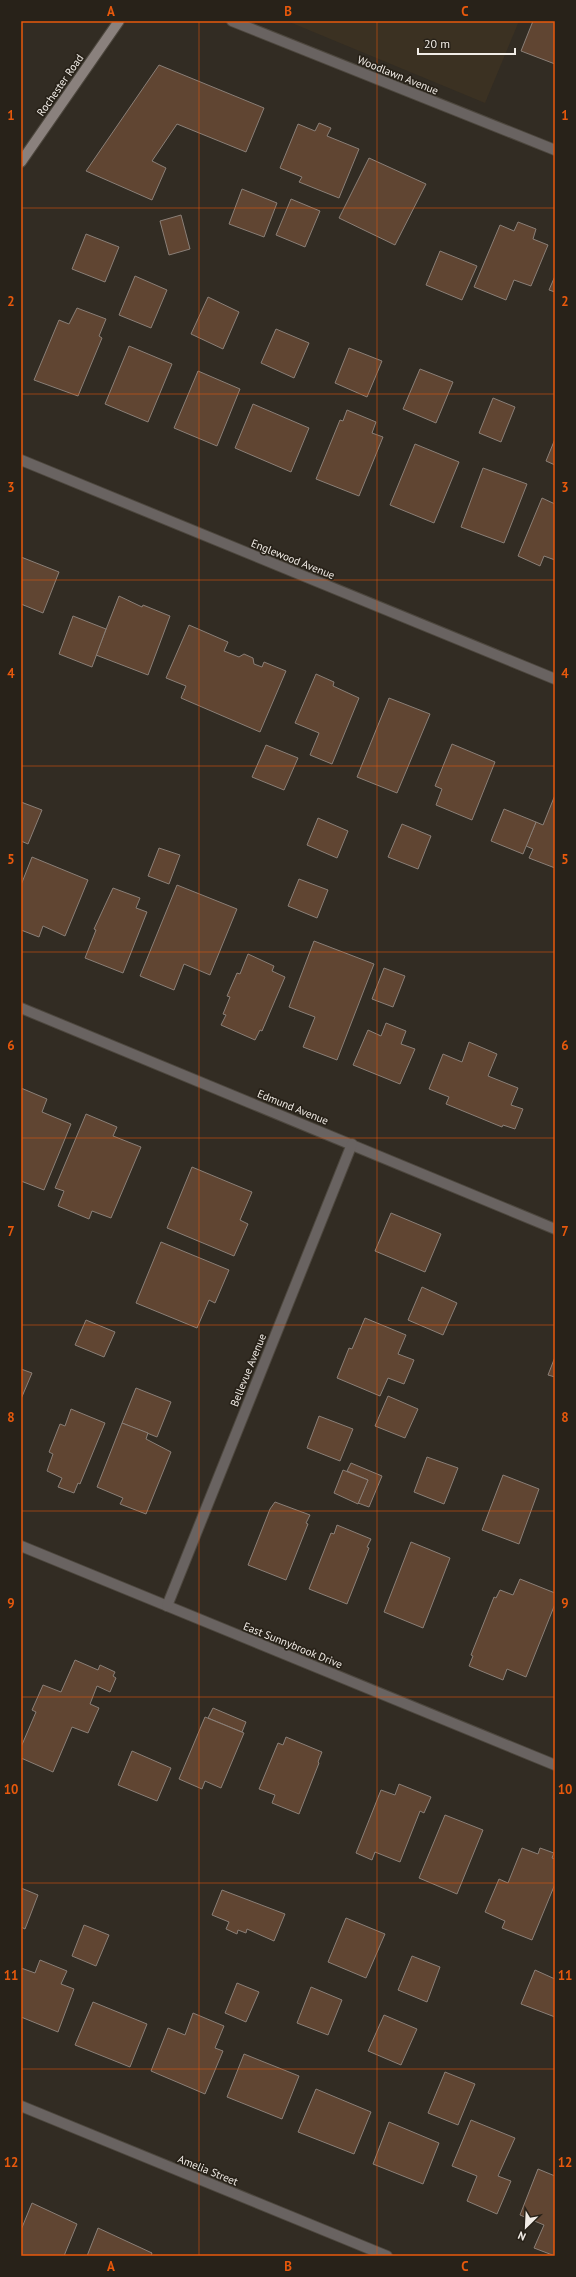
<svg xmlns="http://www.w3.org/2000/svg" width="576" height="2277" viewBox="0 0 576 2277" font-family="'PT Sans',sans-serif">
	<rect width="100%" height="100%" fill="#322c23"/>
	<!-- built -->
	<path fill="#3b3122" d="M287 21H519L485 103Z"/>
	<!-- building -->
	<g fill="#604532" stroke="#8a7f77">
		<path d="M533 21H555V64L521 51Z"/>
		<path d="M159 65 264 108 246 152 177 124 152 161 166 168 152 200 86 171Z"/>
		<path d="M319 123 331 128 327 136 359 149 339 198 299 182 302 177 280 168 298 124 315 131Z"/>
		<path d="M369 158 426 184 395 245 339 218Z"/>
		<path d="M242 189 277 203 264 237 229 224Z"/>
		<path d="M291 199 320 211 305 247 276 235Z"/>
		<path d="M181 215 190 249 169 255 160 221Z"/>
		<path d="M518 222 536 229 533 239 548 245 531 286 514 280 506 300 474 287 500 225 514 231Z"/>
		<path d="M86 234 119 247 105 282 72 269Z"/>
		<path d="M440 251 477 266 462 300 426 285Z"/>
		<path d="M135 276 167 290 151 328 119 315Z"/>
		<path d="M555 276V292L549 290Z"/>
		<path d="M208 297 239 312 223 349 191 334Z"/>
		<path d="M77 308 106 319 99 336 102 338 78 396 34 380 59 320 69 324Z"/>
		<path d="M276 329 309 343 294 378 261 363Z"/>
		<path d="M129 346 172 364 148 422 105 404Z"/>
		<path d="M349 348 382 361 367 397 335 383Z"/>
		<path d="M420 369 453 382 436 423 403 409Z"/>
		<path d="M198 371 240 389 217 446 174 428Z"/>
		<path d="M493 398 515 407 501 442 479 433Z"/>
		<path d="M253 404 309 428 291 472 235 448Z"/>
		<path d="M347 410 376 422 372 433 383 437 359 496 316 479 340 420 343 421Z"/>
		<path d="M555 439V465L546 461Z"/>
		<path d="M415 444 459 462 434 523 390 505Z"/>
		<path d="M483 468 527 484 504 543 461 527Z"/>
		<path d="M542 498 555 504V560L544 556 540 566 518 556Z"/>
		<path d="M21 557 59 572 43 613 21 604Z"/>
		<path d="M119 596 142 607 143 605 170 616 148 675 96 655Z"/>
		<path d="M73 616 106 629 92 667 59 654Z"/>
		<path d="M189 625 228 642 224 651 239 657 244 654 253 658 254 664 262 667 264 662 286 671 260 732 181 698 186 686 166 678Z"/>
		<path d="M316 674 334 682 333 686 359 698 332 764 310 755 319 733 295 723Z"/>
		<path d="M389 698 430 714 397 793 357 777Z"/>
		<path d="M452 744 495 762 472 820 436 805 442 789 435 786Z"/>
		<path d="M266 745 298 758 284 790 252 777Z"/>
		<path d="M555 795V868L529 858 533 849 526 846 536 822 543 825Z"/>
		<path d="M21 802 42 810 28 844 21 841Z"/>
		<path d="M504 809 536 822 523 854 491 841Z"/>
		<path d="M318 818 348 831 337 858 307 845Z"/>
		<path d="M402 824 431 836 418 869 388 857Z"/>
		<path d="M159 848 180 855 169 884 148 876Z"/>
		<path d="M32 857 88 880 65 936 43 926 39 937 21 930V885Z"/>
		<path d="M299 879 328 890 317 918 288 906Z"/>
		<path d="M177 885 237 909 210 975 184 964 174 990 140 976Z"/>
		<path d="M113 888 140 898 136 908 147 912 123 973 85 958 96 930 94 929Z"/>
		<path d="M314 941 374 964 337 1060 303 1047 315 1017 289 1007Z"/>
		<path d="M248 954 274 966 272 971 285 977 262 1031 260 1030 255 1040 221 1025 226 1015 223 1014 230 997 227 996 237 973 240 974Z"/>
		<path d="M384 968 405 976 393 1007 372 999Z"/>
		<path d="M386 1023 406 1031 401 1044 415 1049 400 1084 353 1065 368 1030 381 1036Z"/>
		<path d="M469 1042 497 1054 488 1076 518 1088 511 1105 523 1109 515 1129 503 1125 502 1127 446 1104 449 1097 429 1089 443 1054 462 1062Z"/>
		<path d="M21 1088 47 1099 42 1112 71 1124 44 1190 21 1181Z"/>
		<path d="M86 1114 117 1127 113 1136 141 1147 111 1218 92 1211 89 1219 58 1206 64 1191 55 1188Z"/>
		<path d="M192 1167 252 1192 240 1220 248 1224 234 1256 167 1228Z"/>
		<path d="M391 1213 441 1234 425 1272 375 1251Z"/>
		<path d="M161 1242 229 1270 215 1303 209 1300 197 1328 136 1303Z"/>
		<path d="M422 1287 457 1303 443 1335 408 1320Z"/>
		<path d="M365 1318 406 1335 398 1354 414 1360 404 1384 388 1378 380 1396 337 1378 349 1348 352 1349Z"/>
		<path d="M86 1320 115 1332 104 1357 75 1345Z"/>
		<path d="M555 1357V1377L548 1375Z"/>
		<path d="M21 1369 32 1373 21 1399Z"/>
		<path d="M136 1388 171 1402 157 1437 122 1423Z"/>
		<path d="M388 1396 418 1409 405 1438 375 1426Z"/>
		<path d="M71 1409 105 1423 80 1484 78 1483 74 1493 58 1487 62 1478 47 1471 53 1454 49 1452 60 1424 65 1426Z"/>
		<path d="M319 1416 353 1429 340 1461 307 1448Z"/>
		<path d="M122 1423 148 1433 146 1439 171 1452 146 1514 120 1504 123 1498 97 1487Z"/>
		<path d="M427 1457 458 1468 444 1504 414 1492Z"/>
		<path d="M351 1463 382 1476 369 1507 358 1503 368 1480 347 1471Z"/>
		<path d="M343 1470 368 1480 358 1504 334 1493Z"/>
		<path d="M503 1475 539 1489 519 1544 482 1530Z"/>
		<path d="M275 1502 310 1515 306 1523 308 1524 286 1580 248 1565 270 1509Z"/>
		<path d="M337 1525 371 1539 367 1547 369 1548 347 1604 309 1589 331 1533 334 1534Z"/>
		<path d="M411 1542 450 1558 423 1628 384 1612Z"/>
		<path d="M520 1579 555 1593V1604L526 1677 507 1669 503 1680 469 1666 473 1656 471 1655 494 1597 496 1598 500 1590 513 1595Z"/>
		<path d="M75 1660 98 1670 100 1665 115 1672 113 1676 116 1678 110 1692 97 1686 90 1704 99 1708 88 1733 72 1727 53 1772 21 1758V1747L36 1712 32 1710 43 1685 61 1692Z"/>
		<path d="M213 1708 246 1722 242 1732 208 1718Z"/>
		<path d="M205 1717 244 1733 221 1788 205 1781 202 1789 179 1779Z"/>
		<path d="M286 1737 322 1752 318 1762 319 1763 299 1814 272 1803 275 1795 259 1789 278 1743 283 1745Z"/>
		<path d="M132 1751 171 1768 157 1801 118 1785Z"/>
		<path d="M399 1784 431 1797 424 1813 420 1811 400 1862 375 1852 372 1860 356 1853 381 1790 395 1795Z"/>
		<path d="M445 1815 483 1830 457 1894 419 1878Z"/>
		<path d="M522 1848 538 1854 540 1848 554 1853 552 1858 555 1859V1884L532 1940 502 1928 505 1921 485 1912 499 1879 508 1883Z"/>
		<path d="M21 1888 38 1895 25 1929 21 1927Z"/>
		<path d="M222 1890 285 1914 274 1941 247 1929 246 1933 238 1930 237 1934 226 1929 229 1922 212 1915Z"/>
		<path d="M346 1918 385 1934 366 1978 328 1962Z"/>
		<path d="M84 1925 109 1935 96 1966 72 1956Z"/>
		<path d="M412 1956 440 1967 427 2002 398 1990Z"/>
		<path d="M40 1960 67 1971 61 1984 74 1989 58 2032 21 2017V1968L35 1973Z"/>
		<path d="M535 1970 555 1979V2017L521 2004Z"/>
		<path d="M237 1983 259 1992 246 2022 225 2013Z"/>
		<path d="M311 1987 342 2000 328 2035 297 2023Z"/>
		<path d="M93 2002 147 2024 130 2067 75 2045Z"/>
		<path d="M193 2013 224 2026 215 2048 223 2051 205 2094 151 2071 168 2028 185 2035Z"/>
		<path d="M384 2015 417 2029 401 2065 368 2051Z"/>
		<path d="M244 2054 299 2076 282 2119 227 2097Z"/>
		<path d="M445 2072 475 2084 458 2125 428 2113Z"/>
		<path d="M316 2089 371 2112 354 2154 298 2132Z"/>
		<path d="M471 2120 515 2138 498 2176 511 2181 497 2214 467 2201 477 2176 452 2166Z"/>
		<path d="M389 2122 439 2143 423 2184 373 2164Z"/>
		<path d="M538 2169 555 2176V2256L534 2248 544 2225 520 2215Z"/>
		<path d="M32 2203 77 2224 64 2256H21V2230Z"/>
		<path d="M98 2228 152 2253 151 2256H87Z"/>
	</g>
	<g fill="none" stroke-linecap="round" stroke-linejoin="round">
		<!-- minor casing -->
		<g stroke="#4d473e" stroke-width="12">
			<g id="minor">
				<path d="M232 21 555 150"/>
				<path d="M21 460 555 679"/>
				<path d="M21 1008 555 1229"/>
				<path d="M21 1546 555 1765"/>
				<path d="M167 1606 352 1144"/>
				<path d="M21 2106 387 2256"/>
			</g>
		</g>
		<!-- secondary casing -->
		<g stroke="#4d473e" stroke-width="12">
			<path id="secondary" d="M21 162 119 21"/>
		</g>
		<!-- minor -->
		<use href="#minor" stroke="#696361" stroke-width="10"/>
		<!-- secondary -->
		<use href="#secondary" stroke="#8a817d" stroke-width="10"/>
	</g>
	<!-- grid -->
	<path fill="none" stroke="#e8590c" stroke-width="1" stroke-opacity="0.55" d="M199 21V2256M377 21V2256M21 208H555M21 394H555M21 580H555M21 766H555M21 952H555M21 1138H555M21 1325H555M21 1511H555M21 1697H555M21 1883H555M21 2069H555"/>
	<g text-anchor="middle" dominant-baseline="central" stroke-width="3.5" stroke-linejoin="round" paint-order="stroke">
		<!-- street labels -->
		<g font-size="11" fill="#f1ece6" stroke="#282219">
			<text transform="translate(398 75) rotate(22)">Woodlawn Avenue</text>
			<text transform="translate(60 85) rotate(-55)">Rochester Road</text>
			<text transform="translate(293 559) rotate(22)">Englewood Avenue</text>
			<text transform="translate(293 1107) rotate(22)">Edmund Avenue</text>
			<text transform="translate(248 1370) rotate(-68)">Bellevue Avenue</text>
			<text transform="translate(293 1645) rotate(22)">East Sunnybrook Drive</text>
			<text transform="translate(208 2170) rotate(22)">Amelia Street</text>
		</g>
	</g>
	<!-- border -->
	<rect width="576" height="2277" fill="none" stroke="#282219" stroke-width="44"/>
	<!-- north arrow -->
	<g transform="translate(526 2227) rotate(204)" stroke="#282219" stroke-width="3" paint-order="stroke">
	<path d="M0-3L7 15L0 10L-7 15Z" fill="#f1ece6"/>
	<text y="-6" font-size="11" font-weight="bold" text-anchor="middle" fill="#f1ece6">N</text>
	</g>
	<!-- scale -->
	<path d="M418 48v6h97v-6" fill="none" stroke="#f1ece6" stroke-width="2"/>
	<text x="424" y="48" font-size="12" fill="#f1ece6" stroke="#282219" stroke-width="3" paint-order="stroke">20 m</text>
	<rect x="22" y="22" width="532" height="2233" fill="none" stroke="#e8590c" stroke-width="1.5"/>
	<g font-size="13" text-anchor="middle" font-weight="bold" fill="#e8590c">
		<text x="111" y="16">A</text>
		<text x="288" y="16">B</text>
		<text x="465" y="16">C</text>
		<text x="11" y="120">1</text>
		<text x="565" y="120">1</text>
		<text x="11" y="306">2</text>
		<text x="565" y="306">2</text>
		<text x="11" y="492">3</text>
		<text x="565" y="492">3</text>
		<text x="11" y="678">4</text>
		<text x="565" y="678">4</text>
		<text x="11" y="864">5</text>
		<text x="565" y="864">5</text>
		<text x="11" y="1050">6</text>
		<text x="565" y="1050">6</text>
		<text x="11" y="1236">7</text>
		<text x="565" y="1236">7</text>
		<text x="11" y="1422">8</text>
		<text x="565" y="1422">8</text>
		<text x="11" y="1608">9</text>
		<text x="565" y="1608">9</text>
		<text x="11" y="1794">10</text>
		<text x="565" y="1794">10</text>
		<text x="11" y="1980">11</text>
		<text x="565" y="1980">11</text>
		<text x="11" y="2167">12</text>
		<text x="565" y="2167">12</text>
		<text x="111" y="2271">A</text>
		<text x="288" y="2271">B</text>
		<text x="465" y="2271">C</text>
	</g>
</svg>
